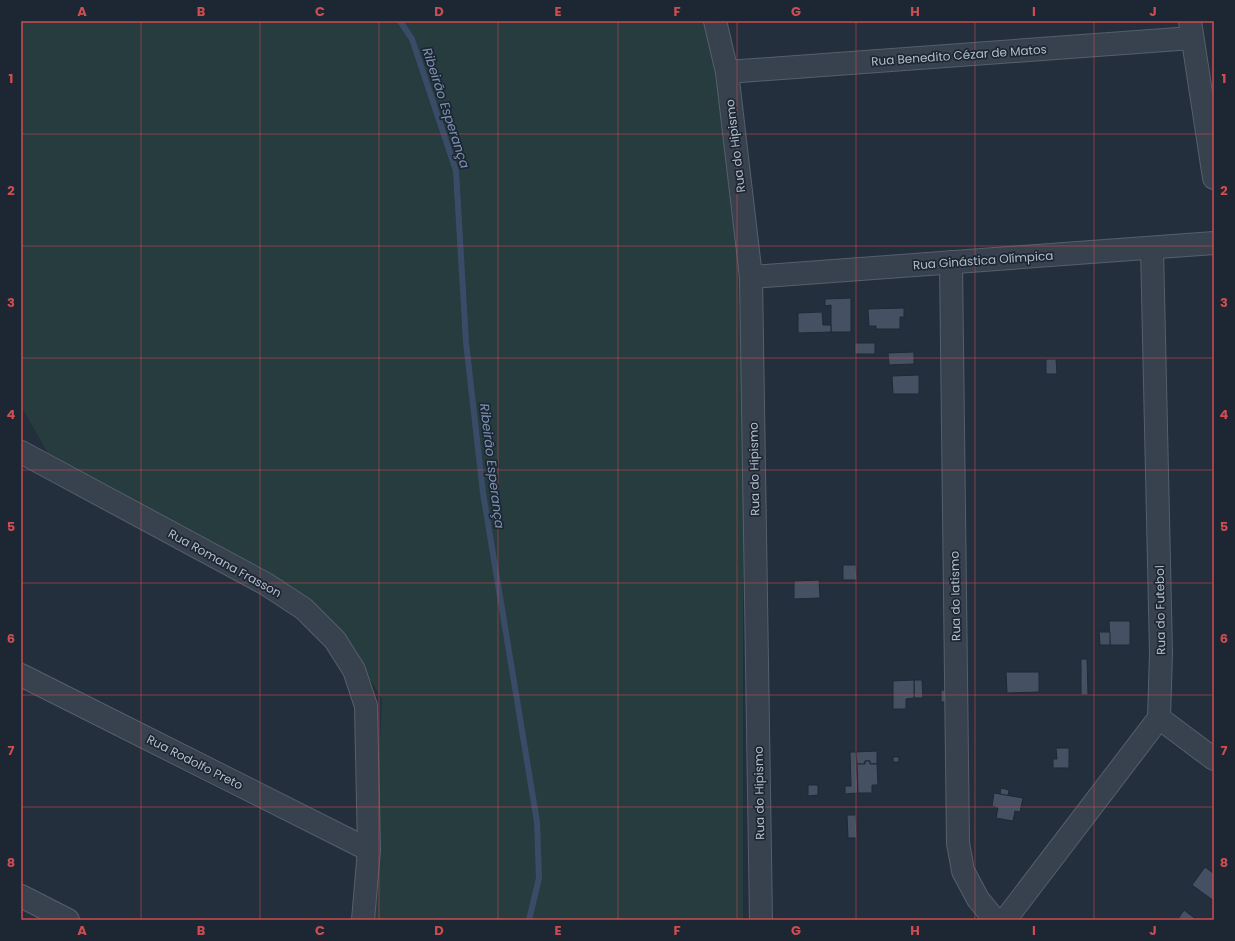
<svg xmlns="http://www.w3.org/2000/svg" width="1235" height="941" viewBox="0 0 1235 941" font-family="Poppins,sans-serif">
	<rect width="100%" height="100%" fill="#242f3e"/>
	<!-- green -->
	<path fill="#263c3f" d="M21 21H709L743 265V920H361L377 804 382 699 338 627 280 582 48 453 21 406Z"/>
	<g fill="none" stroke-linecap="round" stroke-linejoin="round">
		<!-- stream -->
		<path stroke="#394c67" stroke-width="6" d="M400 21 412 39 456 171 466 342 483 493 537 822 539 878 529 920"/>
	</g>
	<!-- building -->
	<g fill="#455162" stroke="#1f2835">
		<path d="M851 298V332H831V305L825 306V299Z"/>
		<path d="M904 308V317H900V329H876V326H869L868 309Z"/>
		<path d="M822 312 823 325H831V332L798 333V313Z"/>
		<rect x="855" y="343" width="20" height="11"/>
		<path d="M914 352V364L889 365 888 353Z"/>
		<path d="M1046 359H1056L1057 374H1046Z"/>
		<path d="M919 375V394H893L892 376Z"/>
		<path d="M843 565H856L857 580H843Z"/>
		<path d="M819 580 820 598 794 599V581Z"/>
		<path d="M1109 621H1130V645H1110Z"/>
		<path d="M1099 632H1110V645H1100Z"/>
		<path d="M1081 659H1087L1088 695H1081Z"/>
		<path d="M1006 672H1039V692L1007 693Z"/>
		<path d="M914 680H922L923 698H914Z"/>
		<path d="M914 680V698L906 699V709H893V681Z"/>
		<path d="M941 690 951 691 952 702H941Z"/>
		<path d="M1056 748H1069V768H1053V759H1057Z"/>
		<path d="M877 751V764H870V761H865V764H857L856 752Z"/>
		<path d="M850 752H856L858 793 845 794V786H851Z"/>
		<rect x="893" y="757" width="6" height="5"/>
		<path d="M865 761H870V764H877L878 785H872V793H858L857 764H865Z"/>
		<path d="M808 785H818V795L808 796Z"/>
		<path d="M1001 788 1009 790 1008 796 1000 794Z"/>
		<path d="M994 793 1023 798 1020 812 1015 811 1013 821 996 818 998 808 992 806Z"/>
		<path d="M847 815H856L857 838H848Z"/>
		<path d="M1205 867 1214 874V901L1192 885Z"/>
		<path d="M1184 910 1197 920H1196L1178 919Z"/>
	</g>
	<g fill="none" stroke-linecap="round" stroke-linejoin="round">
		<!-- street casing -->
		<g stroke="#565f6c" stroke-width="24">
			<g id="street">
				<path d="M715 21 727 72 751 277 761 920"/>
				<path d="M1190 21 1214 178"/>
				<path d="M727 72 1192 38"/>
				<path d="M951 262 958 843 963 871 978 899 995 920"/>
				<path d="M751 277 1214 243"/>
				<path d="M21 452 266 584 304 609 335 640 354 670 366 706 369 850 363 920"/>
				<path d="M21 675 369 850"/>
				<path d="M1159 718 1214 759"/>
				<path d="M21 896 68 920"/>
				<path d="M1005 920 1159 718 1161 653 1152 248"/>
			</g>
		</g>
		<!-- street -->
		<use href="#street" stroke="#38414e" stroke-width="22"/>
	</g>
	<!-- grid -->
	<path fill="none" stroke="#ce4d50" stroke-width="1" stroke-opacity="0.55" d="M141 21V920M260 21V920M379 21V920M498 21V920M618 21V920M737 21V920M856 21V920M975 21V920M1094 21V920M21 134H1214M21 246H1214M21 358H1214M21 470H1214M21 583H1214M21 695H1214M21 807H1214"/>
	<g text-anchor="middle" dominant-baseline="central" stroke-width="3.5" stroke-linejoin="round" paint-order="stroke">
		<!-- street labels -->
		<g font-size="12" fill="#b4bcc9" stroke="#1d2633">
			<text transform="translate(959 55) rotate(-4)">Rua Benedito Cézar de Matos</text>
			<text transform="translate(735 146) rotate(-97)">Rua do Hipismo</text>
			<text transform="translate(983 260) rotate(-4)">Rua Ginástica Olímpica</text>
			<text transform="translate(754 469) rotate(-91)">Rua do Hipismo</text>
			<text transform="translate(225 563) rotate(29)">Rua Romana Frasson</text>
			<text transform="translate(955 596) rotate(-91)">Rua do Iatismo</text>
			<text transform="translate(1160 610) rotate(-91)">Rua do Futebol</text>
			<text transform="translate(195 762) rotate(27)">Rua Rodolfo Preto</text>
			<text transform="translate(759 793) rotate(-91)">Rua do Hipismo</text>
		</g>
		<!-- water labels -->
		<g font-size="13" font-style="italic" fill="#7c92b1" stroke="#1d2633">
			<text transform="translate(446 108) rotate(72)">Ribeirão Esperança</text>
			<text transform="translate(492 466) rotate(83)">Ribeirão Esperança</text>
		</g>
	</g>
	<!-- border -->
	<rect width="1235" height="941" fill="none" stroke="#1d2633" stroke-width="44"/>
	<rect x="22" y="22" width="1191" height="897" fill="none" stroke="#ce4d50" stroke-width="1.5"/>
	<g font-size="13" text-anchor="middle" font-weight="bold" fill="#ce4d50">
		<text x="82" y="16">A</text>
		<text x="201" y="16">B</text>
		<text x="320" y="16">C</text>
		<text x="439" y="16">D</text>
		<text x="558" y="16">E</text>
		<text x="677" y="16">F</text>
		<text x="796" y="16">G</text>
		<text x="915" y="16">H</text>
		<text x="1034" y="16">I</text>
		<text x="1153" y="16">J</text>
		<text x="11" y="83">1</text>
		<text x="1224" y="83">1</text>
		<text x="11" y="195">2</text>
		<text x="1224" y="195">2</text>
		<text x="11" y="307">3</text>
		<text x="1224" y="307">3</text>
		<text x="11" y="419">4</text>
		<text x="1224" y="419">4</text>
		<text x="11" y="531">5</text>
		<text x="1224" y="531">5</text>
		<text x="11" y="643">6</text>
		<text x="1224" y="643">6</text>
		<text x="11" y="755">7</text>
		<text x="1224" y="755">7</text>
		<text x="11" y="867">8</text>
		<text x="1224" y="867">8</text>
		<text x="82" y="935">A</text>
		<text x="201" y="935">B</text>
		<text x="320" y="935">C</text>
		<text x="439" y="935">D</text>
		<text x="558" y="935">E</text>
		<text x="677" y="935">F</text>
		<text x="796" y="935">G</text>
		<text x="915" y="935">H</text>
		<text x="1034" y="935">I</text>
		<text x="1153" y="935">J</text>
	</g>
</svg>
